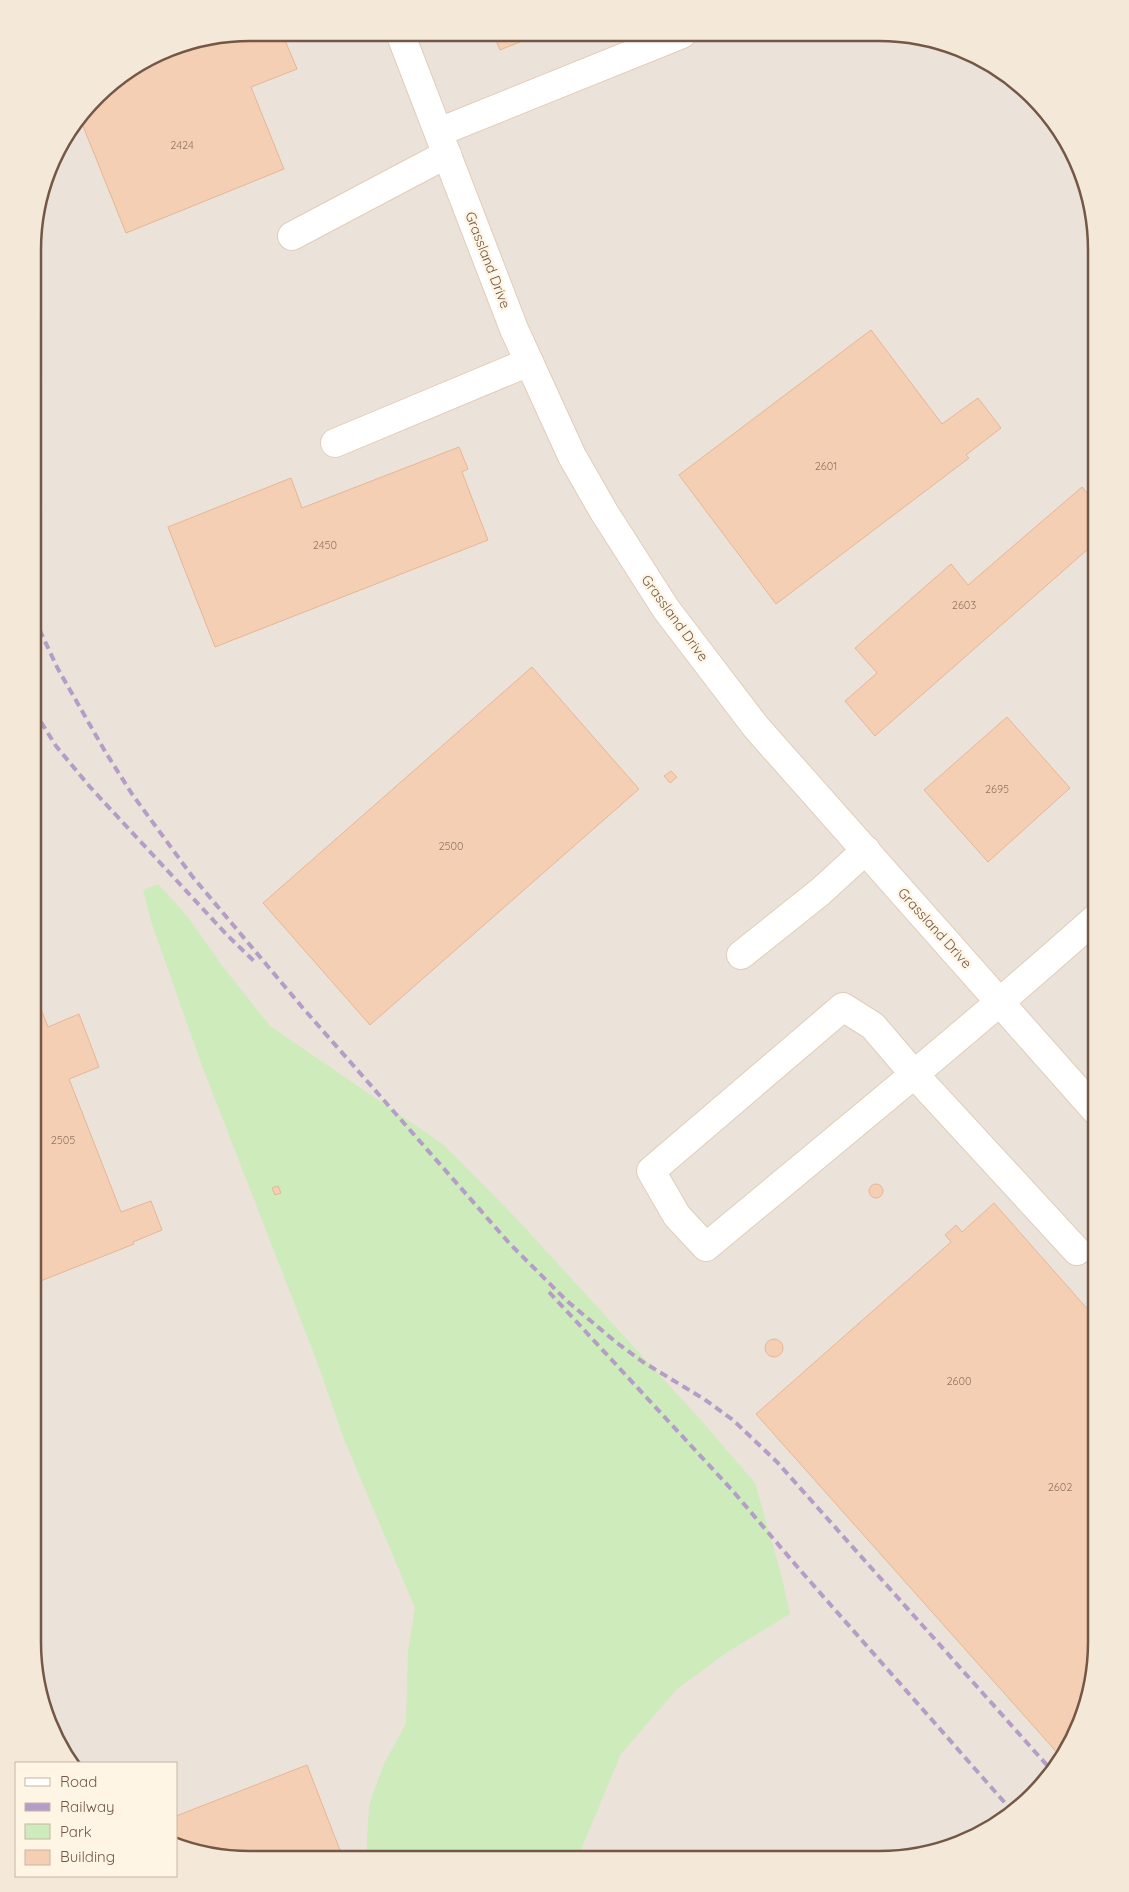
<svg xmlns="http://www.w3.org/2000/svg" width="1129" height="1892" viewBox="0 0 1129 1892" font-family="Quicksand,sans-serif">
	<rect width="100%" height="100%" fill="#fdf2dd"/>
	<!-- industrial -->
	<path fill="#ebe2da" d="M251 33 907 34 962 49 1011 78 1052 118 1080 167 1096 251V1656L1085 1712 1052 1774 1011 1814 962 1843 879 1859 222 1858 176 1845V1763H71L49 1725 33 1641 34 222 55 154 107 87 167 49Z"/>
	<!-- green -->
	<path fill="#ceebbc" d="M158 884 188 917 220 963 270 1026 444 1145 515 1217 698 1417 755 1483 781 1574 790 1614 726 1653 677 1689 621 1754 577 1859 366 1858 369 1806 383 1766 406 1723 408 1651 415 1608 344 1439 316 1359 201 1063 152 924 143 890Z"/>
	<!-- building -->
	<g fill="#f4cfb4" stroke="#e7b693">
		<path d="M251 32 282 33 297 69 251 87 284 169 126 233 81 121 107 87 167 49 208 41 210 45 232 36Z"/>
		<path d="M493 33H542L500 50Z"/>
		<path d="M871 330 942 424 978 398 1001 428 966 455 969 458 776 604 679 475Z"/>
		<path d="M459 447 468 469 462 472 488 540 215 647 168 527 291 478 302 508Z"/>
		<path d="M1082 487 1096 504V542L875 736 845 701 877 673 855 648 951 564 968 585Z"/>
		<path d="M532 667 639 789 370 1025 263 903Z"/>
		<path d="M1007 717 1070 788 988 862 924 790Z"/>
		<path d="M671 771 677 777 670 783 664 776Z"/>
		<path d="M33 989 48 1027 79 1014 99 1067 69 1079 121 1212 151 1201 162 1230 133 1242 134 1244 33 1284Z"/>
		<circle cx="876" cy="1191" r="7"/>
		<path d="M278 1186 281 1193 275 1195 272 1188Z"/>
		<path d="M994 1203 1090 1312 1096 1306V1656L1085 1712 1061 1757 756 1414 951 1242 945 1235 956 1225 962 1232Z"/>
		<circle cx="774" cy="1348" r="9"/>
		<path d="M307 1765 343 1858H222L176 1845V1816Z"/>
	</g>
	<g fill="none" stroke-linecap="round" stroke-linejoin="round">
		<!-- minor casing -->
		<g stroke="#e1cdb9" stroke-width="30">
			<g id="minor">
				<path d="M400 33 514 329 572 456 604 512 666 609 756 727 1096 1111"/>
				<path d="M439 132 682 34"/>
				<path d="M292 236 447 154"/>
				<path d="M335 443 529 362"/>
				<path d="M741 955 820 892 866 850"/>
				<path d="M1077 1251 914 1074 873 1026 843 1007 651 1171 677 1216 706 1247C837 1138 969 1031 1096 918"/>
			</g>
		</g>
		<!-- minor -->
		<use href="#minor" stroke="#fff" stroke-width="28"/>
		<!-- rail -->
		<g stroke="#b49dc6" stroke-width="4" stroke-dasharray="8 5" stroke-linecap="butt">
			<path d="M34 618 58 669 106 753 132 794 192 876 302 1007 510 1244 567 1301 617 1343 643 1362 704 1399 733 1420 777 1462 1053 1772"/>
			<path d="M34 711 56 746 90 787 227 935 257 964"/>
			<path d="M549 1292 732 1490 800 1570 1013 1812"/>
		</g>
	</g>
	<g text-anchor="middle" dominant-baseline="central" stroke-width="5" stroke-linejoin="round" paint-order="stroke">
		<!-- number labels -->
		<g font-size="11" fill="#947561">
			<text x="182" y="145">2424</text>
			<text x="826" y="466">2601</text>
			<text x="325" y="545">2450</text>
			<text x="964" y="605">2603</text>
			<text x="997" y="789">2695</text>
			<text x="451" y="846">2500</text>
			<text x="63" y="1140">2505</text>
			<text x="959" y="1381">2600</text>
			<text x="1060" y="1487">2602</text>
		</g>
		<!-- street labels -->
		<g font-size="14" fill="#745745" stroke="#fff5e5">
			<text transform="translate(488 260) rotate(69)">Grassland Drive</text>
			<text transform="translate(675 618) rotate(54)">Grassland Drive</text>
			<text transform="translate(935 928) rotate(48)">Grassland Drive</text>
		</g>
	</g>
	<!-- crop -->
	<path d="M0 0H1129V1892H0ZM250 41H879A209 209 0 0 1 1088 250V1642A209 209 0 0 1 879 1851H250A209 209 0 0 1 41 1642V250A209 209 0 0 1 250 41Z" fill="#f4e8d8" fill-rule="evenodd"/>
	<path fill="none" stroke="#745745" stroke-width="2.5" d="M250 41H879A209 209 0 0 1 1088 250V1642A209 209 0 0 1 879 1851H250A209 209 0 0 1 41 1642V250A209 209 0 0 1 250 41Z"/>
	<!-- legend -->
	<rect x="15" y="1762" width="162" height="115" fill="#fff5e5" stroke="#c7b6a5"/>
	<rect x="25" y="1778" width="25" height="8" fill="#ffffff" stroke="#c7b6a5"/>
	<text x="60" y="1787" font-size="15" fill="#745745">Road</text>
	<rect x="25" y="1803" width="25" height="8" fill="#b49dc6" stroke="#c7b6a5"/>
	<text x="60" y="1812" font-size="15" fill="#745745">Railway</text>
	<rect x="25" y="1824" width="25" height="15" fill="#ceebbc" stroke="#c7b6a5"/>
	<text x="60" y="1837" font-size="15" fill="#745745">Park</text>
	<rect x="25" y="1850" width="25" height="15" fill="#f4cfb4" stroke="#c7b6a5"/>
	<text x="60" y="1862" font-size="15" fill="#745745">Building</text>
</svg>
